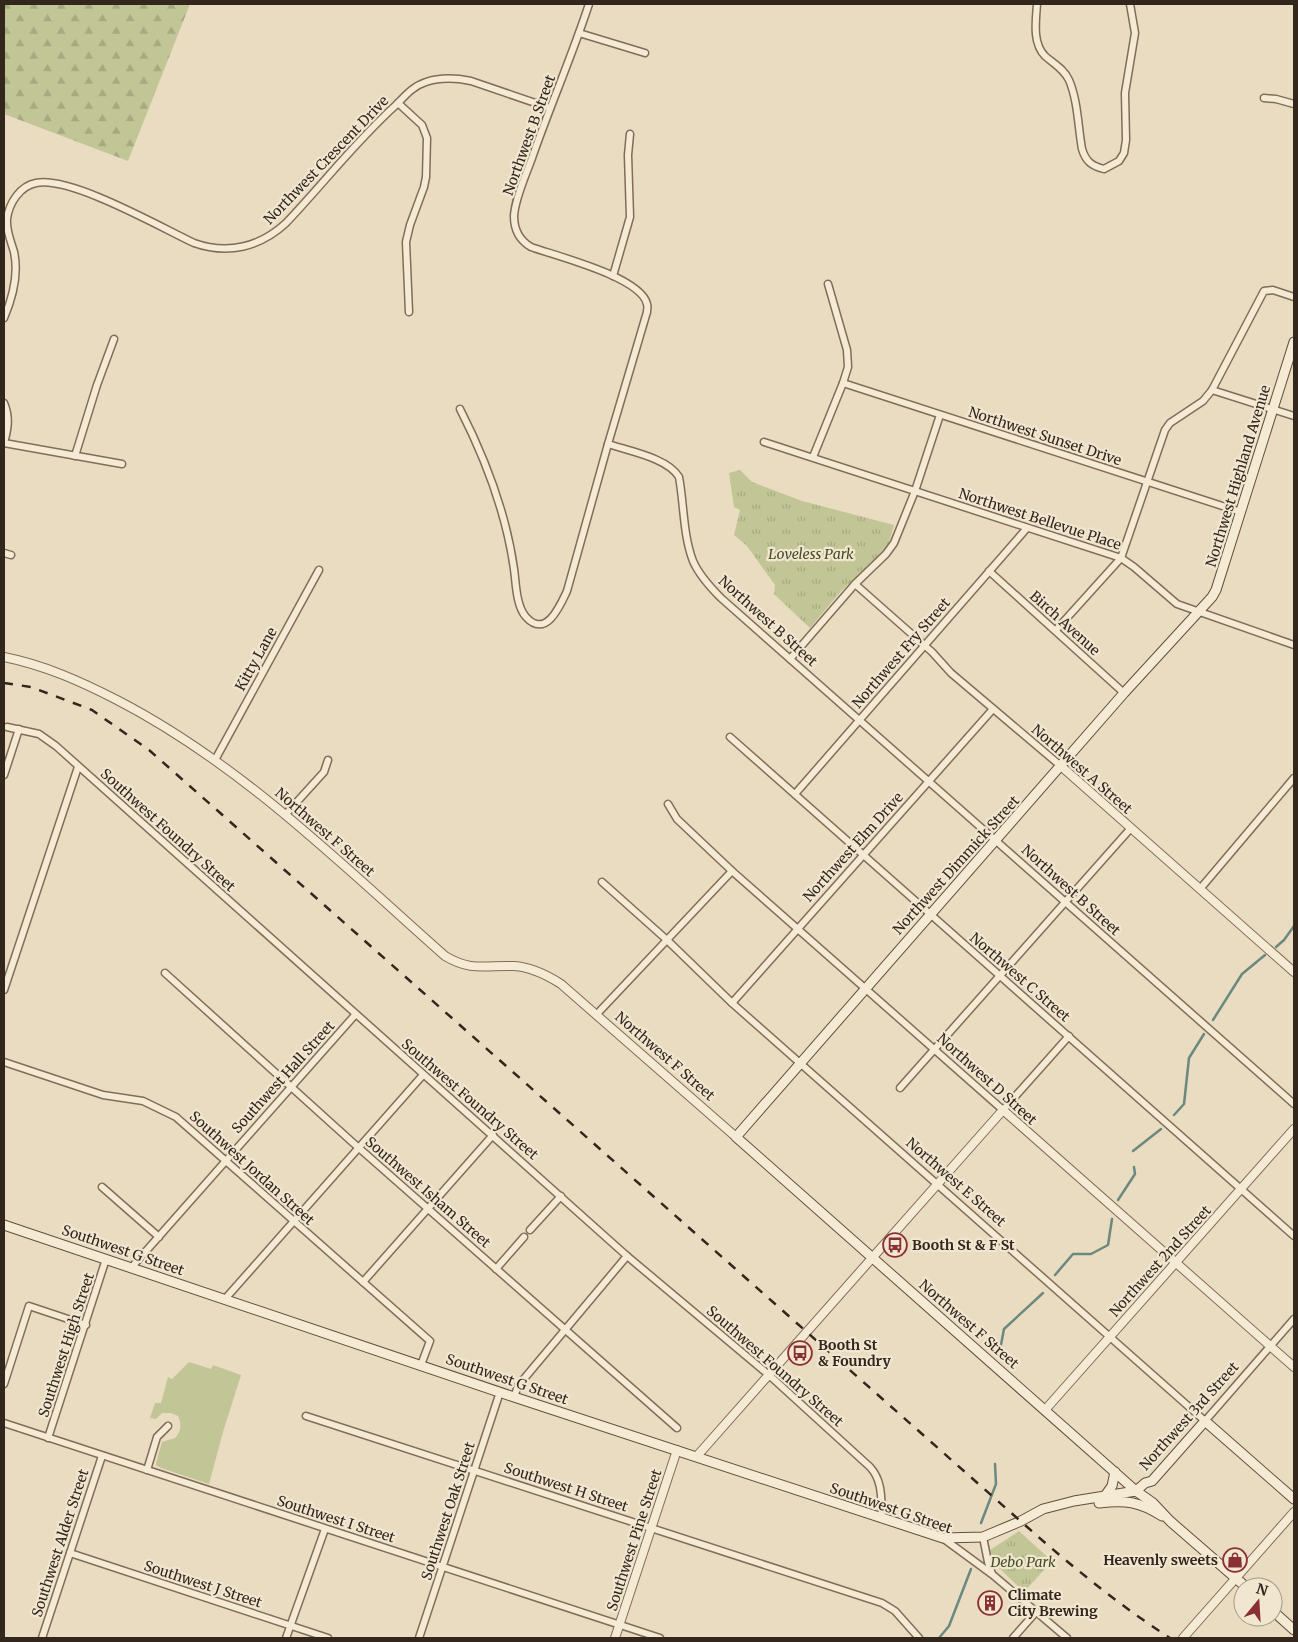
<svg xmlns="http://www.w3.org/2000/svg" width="1298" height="1642" viewBox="0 0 1298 1642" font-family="Merriweather,serif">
	<defs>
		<pattern id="forest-firs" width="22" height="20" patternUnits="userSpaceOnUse" patternTransform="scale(1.25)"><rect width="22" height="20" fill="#c2c696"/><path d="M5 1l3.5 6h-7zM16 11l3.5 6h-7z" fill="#a7aa81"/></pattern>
		<pattern id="park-tufts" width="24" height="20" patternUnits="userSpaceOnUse" patternTransform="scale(1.25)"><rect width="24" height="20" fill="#c2c696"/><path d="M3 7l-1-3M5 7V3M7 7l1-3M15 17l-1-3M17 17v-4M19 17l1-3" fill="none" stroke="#a7aa81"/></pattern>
	</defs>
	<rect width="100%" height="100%" fill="#e9dcc1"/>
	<!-- grass -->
	<path fill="#c2c696" d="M189 1362 211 1369 213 1365 241 1375 223 1432 209 1484 161 1468 156 1465V1463L162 1442 175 1438C181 1431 182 1425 178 1416L171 1413H162L156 1419 150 1418 155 1403H161L168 1377 172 1379Z"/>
	<!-- forest -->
	<path fill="url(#forest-firs)" d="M4 4H190L128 161 4 114Z"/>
	<!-- park -->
	<g fill="url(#park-tufts)">
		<path d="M740 470 752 482 802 501 894 525 888 546 877 559 842 590 810 628 774 594 775 585 747 546 734 535 740 510 734 507 729 473Z"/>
		<path d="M1019 1531 1052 1561 1024 1592 994 1563 990 1550Z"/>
	</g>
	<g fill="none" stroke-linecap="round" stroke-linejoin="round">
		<!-- stream -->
		<g stroke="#6c8980" stroke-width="2.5">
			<path d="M1276 947 1284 940 1294 926"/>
			<path d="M1213 1020 1242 974 1265 955"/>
			<path d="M1174 1115 1184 1104 1189 1058 1204 1034"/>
			<path d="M1133 1151 1161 1129"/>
			<path d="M1118 1200 1135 1174 1134 1167"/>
			<path d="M1055 1275 1073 1254H1091L1108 1245 1112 1219"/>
			<path d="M1000 1350 1004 1329 1043 1293"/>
			<path d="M981 1523 996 1484 995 1464"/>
			<path d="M939 1638 949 1626 971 1569"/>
		</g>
		<!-- minor casing -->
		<g stroke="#816d5a" stroke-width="9">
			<g id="minor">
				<path d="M589 4C572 56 550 106 532 158 526 175 515 198 514 216 514 230 519 240 531 247 556 256 641 277 647 304 648 307 647 309 647 312L608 444C629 451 668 458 679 477 684 504 683 535 693 561 699 575 710 587 721 598L1294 1104"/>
				<path d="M1037 4C1036 20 1032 43 1045 56 1054 64 1064 69 1069 80 1078 101 1078 127 1082 149 1086 162 1092 166 1104 169L1119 161 1124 153 1126 140 1125 93 1135 33 1130 4"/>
				<path d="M579 33 645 53"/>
				<path d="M1264 98 1276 99 1294 104"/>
				<path d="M398 103 422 125 427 138 426 177 424 187 410 225 406 242 409 312"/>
				<path d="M613 276 630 217 628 155 630 134"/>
				<path d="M4 318C13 297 19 275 14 252 11 241 6 231 7 219 9 203 20 186 36 183 71 176 160 227 194 243 228 255 260 247 286 223 323 184 356 141 396 105 405 96 413 86 426 82 441 77 456 78 471 81L550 108"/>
				<path d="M843 383 1241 512"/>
				<path d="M1212 390 1294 416"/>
				<path d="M4 403C10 417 8 429 4 443"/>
				<path d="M460 409C486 460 506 512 514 569 516 583 516 606 526 617 546 639 560 606 567 591L608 444"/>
				<path d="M764 442 1121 558 1134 567 1177 604 1294 645"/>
				<path d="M4 443 122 464"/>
				<path d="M75 456 97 385 114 339"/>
				<path d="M813 457 843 383 848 367 847 350 828 284"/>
				<path d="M4 553 11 555"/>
				<path d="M989 571 1124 693"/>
				<path d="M855 584 932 652 951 673 1062 767"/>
				<path d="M1056 630 1121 558 1165 430 1170 423 1203 401 1212 390 1264 291 1273 290 1294 297"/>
				<path d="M790 659 855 584 886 554 894 543 915 491 940 415"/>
				<path d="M7 727 39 734 56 746 627 1256 769 1375 870 1467C883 1481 881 1499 882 1518"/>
				<path d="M730 737 1294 1236"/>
				<path d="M215 760 319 570"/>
				<path d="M4 775 19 729"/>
				<path d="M795 794 1027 528"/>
				<path d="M668 804 677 819 732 871 1003 1110 1069 1036"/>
				<path d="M285 815 324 772 328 760"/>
				<path d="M602 882 667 940 732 1003 1205 1421 1294 1319"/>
				<path d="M1200 889 1294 778"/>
				<path d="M165 973 351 1141 677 1428"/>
				<path d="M4 990 78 767"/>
				<path d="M732 1003 993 709"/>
				<path d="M596 1015 732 871"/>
				<path d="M4 1062 103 1095 143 1101 176 1117 430 1341 421 1365"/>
				<path d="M900 1088 1131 828"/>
				<path d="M102 1187 159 1237"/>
				<path d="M530 1230 561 1196"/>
				<path d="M131 1268 355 1015"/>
				<path d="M496 1269 524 1237"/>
				<path d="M363 1282 493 1135"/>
				<path d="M225 1299 423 1075"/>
				<path d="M4 1384 29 1306 86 1325"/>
				<path d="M514 1397 518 1386 533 1368 627 1256"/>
				<path d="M306 1416 882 1603 895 1611 919 1638"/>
				<path d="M4 1423 660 1638"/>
				<path d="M48 1438 106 1259"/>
				<path d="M147 1470 157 1437 168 1426"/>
				<path d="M983 1537 988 1562 992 1574"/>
				<path d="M944 1539 993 1575 1067 1638"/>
				<path d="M70 1553 328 1638"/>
				<path d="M42 1638 102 1456"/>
				<path d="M286 1638 325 1529"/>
				<path d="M419 1638 500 1392"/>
				<path d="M1013 1638 1036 1612"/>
			</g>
		</g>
		<!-- tertiary casing -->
		<g stroke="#816d5a" stroke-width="10">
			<g id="tertiary">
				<path d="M4 657C44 665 80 681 117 700 241 764 341 864 445 956 472 972 485 965 514 966 531 967 547 975 561 984L736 1137"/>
				<path d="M1062 767 1294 972"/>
				<path d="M1045 1410 1294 1129"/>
				<path d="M697 1456 1003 1110 1294 1367"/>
				<path d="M615 1638 677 1450"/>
				<path d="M1183 1638 1294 1512"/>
			</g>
		</g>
		<!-- secondary casing -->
		<g stroke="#624f3e" stroke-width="11">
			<g id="secondary">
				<path d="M4 1225 514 1397 943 1538 983 1537 1021 1521 1043 1509 1074 1501 1136 1491 1145 1483 1152 1481 1205 1421 1294 1499"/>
				<path d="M1105 1496 1112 1486 1115 1472"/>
				<path d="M1099 1503C1125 1500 1139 1501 1162 1516"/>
				<path d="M1246 1587 1170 1521 1153 1503 1136 1491 736 1137 1124 693 1212 597 1216 590 1294 342"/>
				<path d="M1273 1611 1294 1630"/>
			</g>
		</g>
		<!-- minor -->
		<use href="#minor" stroke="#f5ead3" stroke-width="6"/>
		<!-- tertiary -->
		<use href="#tertiary" stroke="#f5ead3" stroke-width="8"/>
		<!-- secondary -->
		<use href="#secondary" stroke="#f5ead3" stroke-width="9"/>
		<!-- rail -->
		<path stroke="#32261d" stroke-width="2.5" stroke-dasharray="9 9" stroke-linecap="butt" d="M4 683 31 687 92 710 149 750 1043 1541C1084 1576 1125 1609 1170 1638"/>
	</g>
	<!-- icons -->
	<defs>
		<g id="bus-ring" transform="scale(1.25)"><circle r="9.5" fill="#f1e6d0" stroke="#8a3034" stroke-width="1.5"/><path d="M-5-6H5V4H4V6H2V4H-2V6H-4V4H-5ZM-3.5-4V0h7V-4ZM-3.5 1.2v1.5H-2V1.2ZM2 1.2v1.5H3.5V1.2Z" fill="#8a3034"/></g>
		<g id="shop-ring" transform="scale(1.25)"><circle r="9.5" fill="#f1e6d0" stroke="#8a3034" stroke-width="1.5"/><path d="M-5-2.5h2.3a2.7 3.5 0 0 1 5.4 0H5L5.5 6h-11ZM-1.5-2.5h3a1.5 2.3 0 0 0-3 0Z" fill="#8a3034"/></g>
		<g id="building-ring" transform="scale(1.25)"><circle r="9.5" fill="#f1e6d0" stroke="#8a3034" stroke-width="1.5"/><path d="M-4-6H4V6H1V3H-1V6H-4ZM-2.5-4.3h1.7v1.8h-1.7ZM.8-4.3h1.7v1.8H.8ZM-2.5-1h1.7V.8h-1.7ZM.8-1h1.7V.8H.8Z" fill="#8a3034"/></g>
	</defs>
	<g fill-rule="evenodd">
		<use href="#bus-ring" x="895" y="1245"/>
		<use href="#bus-ring" x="800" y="1353"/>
		<use href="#shop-ring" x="1235" y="1560"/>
		<use href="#building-ring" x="990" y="1603"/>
	</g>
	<g text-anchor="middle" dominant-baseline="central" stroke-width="4.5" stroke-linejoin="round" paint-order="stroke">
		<!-- street labels -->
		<g font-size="14" fill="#32261d" stroke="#f1e6d0">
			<text transform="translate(529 135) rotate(-70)">Northwest B Street</text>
			<text transform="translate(326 160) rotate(-46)">Northwest Crescent Drive</text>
			<text transform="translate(1045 436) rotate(18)">Northwest Sunset Drive</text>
			<text transform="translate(1238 476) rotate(-73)">Northwest Highland Avenue</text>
			<text transform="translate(1040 519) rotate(18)">Northwest Bellevue Place</text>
			<text transform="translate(768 621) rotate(42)">Northwest B Street</text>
			<text transform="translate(1065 623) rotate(42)">Birch Avenue</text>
			<text transform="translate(901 653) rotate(-49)">Northwest Fry Street</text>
			<text transform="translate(256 659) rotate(-61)">Kitty Lane</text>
			<text transform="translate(1082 769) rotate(41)">Northwest A Street</text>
			<text transform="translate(168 830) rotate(42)">Southwest Foundry Street</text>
			<text transform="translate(325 832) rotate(41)">Northwest F Street</text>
			<text transform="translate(853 847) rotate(-48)">Northwest Elm Drive</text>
			<text transform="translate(956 865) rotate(-48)">Northwest Dimmick Street</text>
			<text transform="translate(1071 890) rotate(42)">Northwest B Street</text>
			<text transform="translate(1020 977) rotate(41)">Northwest C Street</text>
			<text transform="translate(665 1056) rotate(41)">Northwest F Street</text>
			<text transform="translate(283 1077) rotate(-48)">Southwest Hall Street</text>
			<text transform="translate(987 1079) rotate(42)">Northwest D Street</text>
			<text transform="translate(470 1099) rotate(41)">Southwest Foundry Street</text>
			<text transform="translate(252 1168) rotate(42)">Southwest Jordan Street</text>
			<text transform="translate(956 1182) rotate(41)">Northwest E Street</text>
			<text transform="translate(428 1192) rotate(41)">Southwest Isham Street</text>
			<text transform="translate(123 1250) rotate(19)">Southwest G Street</text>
			<text transform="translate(1160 1261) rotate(-48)">Northwest 2nd Street</text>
			<text transform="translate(969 1324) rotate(41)">Northwest F Street</text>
			<text transform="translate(66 1345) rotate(-72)">Southwest High Street</text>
			<text transform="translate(775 1366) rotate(41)">Southwest Foundry Street</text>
			<text transform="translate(507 1379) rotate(19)">Southwest G Street</text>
			<text transform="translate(1189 1416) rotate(-48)">Northwest 3rd Street</text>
			<text transform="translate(566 1487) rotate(18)">Southwest H Street</text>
			<text transform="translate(891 1508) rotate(19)">Southwest G Street</text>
			<text transform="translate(448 1511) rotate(-72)">Southwest Oak Street</text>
			<text transform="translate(336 1519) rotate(18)">Southwest I Street</text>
			<text transform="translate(634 1540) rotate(-72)">Southwest Pine Street</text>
			<text transform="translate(60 1543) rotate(-72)">Southwest Alder Street</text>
			<text transform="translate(203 1584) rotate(18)">Southwest J Street</text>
		</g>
		<!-- park labels -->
		<g font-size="14" font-style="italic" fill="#444c26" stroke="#f1e6d0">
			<text x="811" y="554">Loveless Park</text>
			<text x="1023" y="1562">Debo Park</text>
		</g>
		<!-- poi labels -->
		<g font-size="14" font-weight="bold" fill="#32261d" stroke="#f1e6d0" text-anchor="start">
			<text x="912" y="1245">Booth St &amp; F St</text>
			<text x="818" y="1345">Booth St<tspan x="818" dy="16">&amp; Foundry</tspan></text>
			<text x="1218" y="1560" text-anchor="end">Heavenly sweets</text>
			<text x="1008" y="1595">Climate<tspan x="1008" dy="16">City Brewing</tspan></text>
		</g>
	</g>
	<!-- border -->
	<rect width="1298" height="1642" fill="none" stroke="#32261d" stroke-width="10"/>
	<!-- north arrow -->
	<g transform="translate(1258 1602) rotate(18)"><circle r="24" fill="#f1e6d0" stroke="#a59988"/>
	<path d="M0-4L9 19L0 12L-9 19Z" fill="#8a3034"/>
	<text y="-8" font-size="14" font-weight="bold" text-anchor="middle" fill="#32261d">N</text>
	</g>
</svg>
